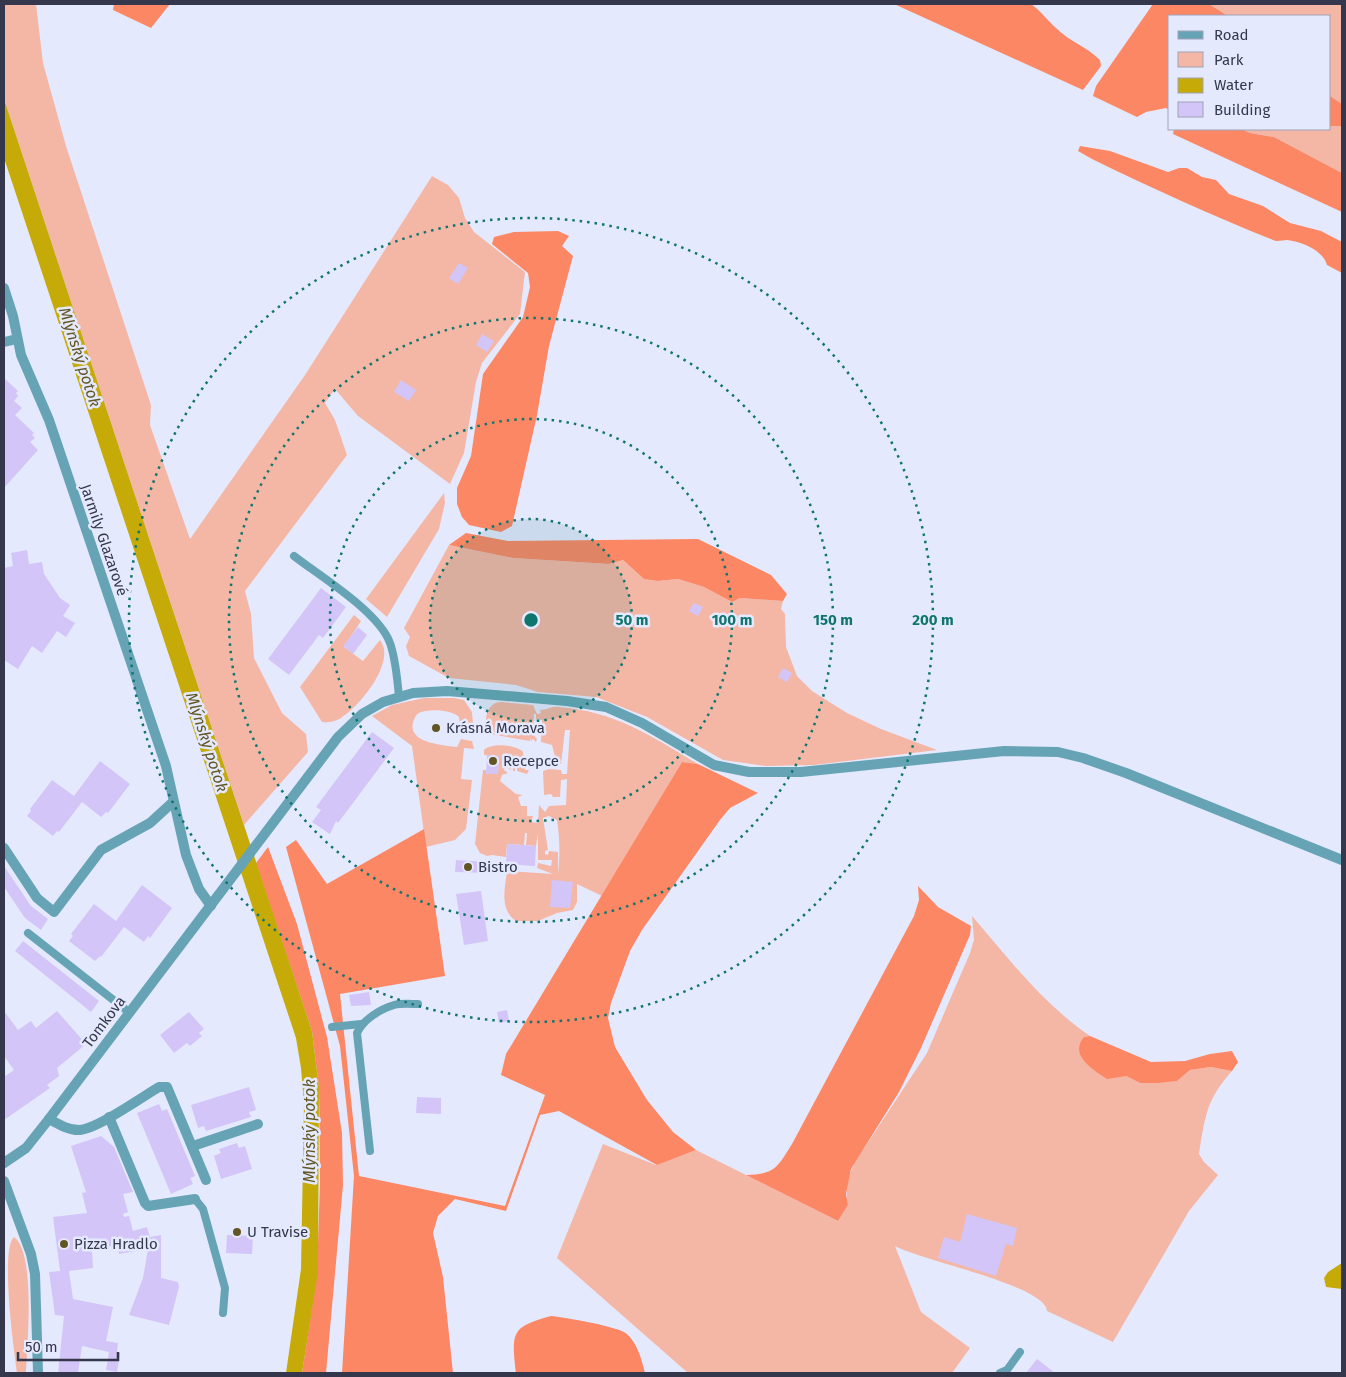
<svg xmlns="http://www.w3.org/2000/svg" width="1346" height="1377" viewBox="0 0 1346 1377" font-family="'Fira Sans',sans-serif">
	<rect width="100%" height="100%" fill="#e5e9fe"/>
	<!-- green -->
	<g fill="#f5b7a5" fill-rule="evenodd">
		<path d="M4 4H36L43 63 66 146 151 405 150 425 190 539 305 375 432 176 448 185 459 198 465 218 474 232 525 272 520 314 482 363 476 382 464 453 450 484 358 416 335 389 325 403 335 420 347 455 245 591 251 614 254 658 282 713 306 734 308 752 244 825 4 99Z"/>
		<path d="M1209 4H1342V104L1330 96V16H1228Z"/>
		<path d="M1330 126H1342V173L1274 137 1250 133 1241 129H1330Z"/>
		<path d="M444 493 445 503 439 529 387 617 366 599Z"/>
		<path d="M449 545 513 558 609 564 623 560 644 579 658 581 678 579 704 587 732 602 740 598 783 601 781 609 785 614 786 647 797 676 812 691 847 713 881 729 937 750 814 765 766 766 723 760 647 717 596 697 538 692 516 685 449 678 409 656 406 646 410 637 404 628Z"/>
		<path d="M354 615 361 621 344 647 363 661 380 640C397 662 359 707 341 718 334 722 329 723 322 722L300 687Z"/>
		<path d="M424 698H454L464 700 472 712 473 723 469 728H462L460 725 459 717C453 710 428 708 419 713 415 715 414 720 413 723 408 743 443 745 457 747L461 739 472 741 474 749 464 748 461 779 472 780 466 829 455 840 426 847 412 746 372 716 392 705Z"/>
		<path d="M501 702 533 705 537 714 541 713 540 710C548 710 551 706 558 707 615 711 651 736 698 764L682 762 602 896 577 884V902L573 910 557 913 538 921H516C499 909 505 888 507 871L553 874 537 868 538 863 551 866 552 860H538V834L536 846 526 845 527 833H525L524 845 507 844 506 857 492 855 487 856 480 853 475 844 483 770H486V774H498L499 756 484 755V750C492 742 516 745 523 752L525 770H529L527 774 517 771V753L515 771H513L512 753 511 770 505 766 504 770 508 773 502 775 500 781 516 794 523 795 518 797 521 806H527V816H533L531 822 538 823 539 805 545 812 549 806 566 805 567 779 561 780 560 797H553L551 794 544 795 543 771 549 769 561 770 562 774H567L570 730H565L561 764H557L552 745 541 742 542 720 536 719V714H534L533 730 530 731 537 739 536 742 533 739 531 741V737L530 741 490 734C482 723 486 702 501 702ZM549 816 557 820C560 839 560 855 558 874V852L549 851 548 855 545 854V851L548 850 543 818Z"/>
		<path d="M972 916C1009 959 1043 1004 1090 1036L1084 1037 1126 1076 1140 1083 1177 1081 1190 1070 1211 1067 1232 1071C1206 1100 1205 1117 1199 1154L1204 1162 1218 1175 1189 1211 1113 1342 1047 1311C1045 1285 919 1260 895 1246L921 1312 970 1348 952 1373H688L557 1258 603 1144 656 1165 696 1150 838 1221 848 1205C845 1190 848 1176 855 1162L927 1053 970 953 974 940Z"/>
		<path d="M14 1237C36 1252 27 1348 26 1373H17C14 1351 0 1249 14 1237Z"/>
	</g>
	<!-- forest -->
	<g fill="#fc8764">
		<path d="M114 4H170L151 28 113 10Z"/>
		<path d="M894 4H1031C1041 11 1047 20 1056 28 1069 41 1087 47 1100 60L1101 66 1083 90Z"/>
		<path d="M1153 4H1209L1228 16H1170V110L1166 108 1146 112 1137 117 1093 96 1096 86Z"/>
		<path d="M1330 96 1342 104V126H1330Z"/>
		<path d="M1174 129H1241L1250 133 1274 137 1342 173V212L1173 134Z"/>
		<path d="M1080 146 1110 151 1168 172 1179 168H1187L1202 177 1216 180 1229 194 1263 206 1290 223 1321 231 1342 242V273L1327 265C1323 250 1302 242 1287 240 1282 240 1277 242 1273 240 1211 215 1151 188 1092 159L1078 151Z"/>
		<path d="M558 231 569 236 562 246 573 256 549 346 537 415 512 526 501 532 469 525 462 517 457 504V488L471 456 483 374 523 317 530 287 528 273 492 244 494 237 514 232Z"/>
		<path d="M466 533 508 541 698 539 771 575 787 594 783 601 740 598 732 602 704 587 678 579 658 581 644 579 623 560 609 564 513 558 449 545Z"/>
		<path d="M682 762 698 764 758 793 730 808 720 820 642 930 630 951 611 1003 608 1018 615 1047 647 1100 673 1132 696 1150 657 1165 559 1111 540 1115 506 1211 455 1199 438 1216 433 1233 443 1277 453 1373H342L354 1176 340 1046 286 847 296 840 327 884 424 829 445 976 340 994 359 1176 505 1206 545 1095 501 1075 506 1054Z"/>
		<path d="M268 847 297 924 327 1037 342 1133 343 1185 326 1373H302L317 1275 320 1182 319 1087 312 1031 256 863Z"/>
		<path d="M918 886 938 907 971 926 970 935 921 1048 899 1092 851 1169 846 1194 848 1205 838 1221 746 1175C775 1174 777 1168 792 1144L914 916 919 900Z"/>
		<path d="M1090 1036 1151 1062 1185 1061 1210 1054 1232 1051 1238 1062 1232 1071 1211 1067 1190 1070 1177 1081 1158 1083H1140L1126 1076 1107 1079C1092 1069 1069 1055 1084 1037Z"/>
		<path d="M551 1316C563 1317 621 1327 627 1334 637 1343 642 1360 645 1373H516C512 1333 510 1327 551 1316Z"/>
	</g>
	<!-- water -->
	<g fill="#c5aa08">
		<path d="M4 99 312 1031 319 1087 318 1272 302 1373H286L301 1269 304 1104 301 1068 296 1038 4 158Z"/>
		<path d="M1342 1263V1289L1326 1287 1324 1278 1328 1272Z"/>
	</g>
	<!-- building -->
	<g fill="#d3c5f8">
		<path d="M459 263 468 268 458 284 449 278Z"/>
		<path d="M482 334 494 341 487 352 476 345Z"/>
		<path d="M4 378 18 391 16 393 18 396 14 401 22 408 15 415 34 433 32 435 35 438 30 442 38 450 4 488Z"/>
		<path d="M401 380 416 390 409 401 394 392Z"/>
		<path d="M27 550 29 564 42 562 44 574 60 598 70 605 63 616 75 623 66 637 57 631 42 653 32 646 18 669 4 660V568L13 566 11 553Z"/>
		<path d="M321 588 346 607 323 638 319 635 289 675 268 659Z"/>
		<path d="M694 603 703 607 698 616 689 611Z"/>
		<path d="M358 627 367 635 353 654 343 646Z"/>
		<path d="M783 668 792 673 787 682 778 677Z"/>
		<path d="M372 732 394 748 338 823 336 821 330 834 312 822 321 810 316 807Z"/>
		<path d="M487 755 499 756 498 774H486Z"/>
		<path d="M100 761 130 784 108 813 106 812 101 817 82 802 59 832 57 831 53 836 27 816 31 811 30 809 52 780 74 796Z"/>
		<path d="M507 844 536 846 535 866 506 864Z"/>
		<path d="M456 860 488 862V873L455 872Z"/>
		<path d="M4 866 31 906 48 919 41 930 25 918 4 887Z"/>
		<path d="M552 880 573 882 570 908 550 907Z"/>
		<path d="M142 885 172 908 150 938 148 936 144 942 124 927 101 957 100 956 95 961 69 941 73 936 71 934 94 904 116 921Z"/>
		<path d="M481 891 488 941 464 945 456 894Z"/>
		<path d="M23 941 99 1001 91 1012 15 951Z"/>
		<path d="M369 992 371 1005 351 1006 349 995Z"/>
		<path d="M507 1010 509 1021 499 1023 497 1012Z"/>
		<path d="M4 1011 18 1030 31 1021 36 1028 57 1011 86 1044 57 1068 59 1076 47 1085 50 1088 4 1120V1077L14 1070 4 1056Z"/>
		<path d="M189 1012 204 1029 199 1033 202 1036 190 1046 187 1043 174 1053 160 1035Z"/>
		<path d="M249 1087 256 1110 249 1112 251 1117 206 1131 204 1126 198 1128 191 1105Z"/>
		<path d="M417 1097 441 1098V1114L416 1113Z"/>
		<path d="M159 1104 162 1111 167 1109 195 1176 190 1178 193 1184 171 1194 137 1113Z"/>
		<path d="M101 1136 114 1147 133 1192 123 1194 128 1212 123 1214 124 1217 129 1216 133 1231 147 1227 150 1237 161 1235V1278L178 1282 179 1287 169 1325 129 1315 143 1278 148 1249 119 1254 117 1245 92 1250 93 1268 69 1271 73 1299 113 1307 106 1341 118 1343 117 1353H120L117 1372 106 1370 109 1352 82 1346 78 1373H58L64 1316 55 1315 49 1272 60 1271 53 1217 87 1213 82 1193 86 1192 71 1146Z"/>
		<path d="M237 1143 239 1148 245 1146 252 1169 221 1179 214 1156 221 1153 219 1149Z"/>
		<path d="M967 1214 1017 1228 1013 1246 1006 1244 996 1276 938 1258 944 1237 960 1242Z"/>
		<path d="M227 1235 253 1236 252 1254 226 1253Z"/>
		<path d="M1037 1359 1055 1373H1026Z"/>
	</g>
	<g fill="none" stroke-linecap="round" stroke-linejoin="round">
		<!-- service -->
		<g stroke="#66a4b5" stroke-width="8">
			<path d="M294 556C321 577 379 612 390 643 396 660 397 679 399 696"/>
			<path d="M28 933 130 1013"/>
			<path d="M332 1027 361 1024"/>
			<path d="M370 1151 357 1033C363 1020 380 1009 394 1005 401 1003 411 1004 418 1004"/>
			<path d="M195 1199 203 1209 225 1288 223 1313"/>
			<path d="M1000 1373 1007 1370 1020 1352"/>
		</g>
		<!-- minor -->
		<g stroke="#66a4b5" stroke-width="10">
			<path d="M4 288 13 316 21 355 49 420 166 766 186 855 199 889 211 906"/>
			<path d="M4 342 17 339"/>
			<path d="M4 848 37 898 54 912 101 850 150 823 173 802"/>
			<path d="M109 1117 145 1203 148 1206 195 1199"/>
			<path d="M49 1119C58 1124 68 1130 79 1130 97 1129 142 1097 159 1087H167L206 1180"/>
			<path d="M193 1146 258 1124"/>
			<path d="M4 1163 26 1148 49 1119 338 737 362 714 383 702 413 693 447 691 567 701 606 707 642 723 714 765 749 772H801L1004 751 1058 752 1083 758 1126 773 1342 860"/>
			<path d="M4 1181 31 1254 35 1274 38 1373"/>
		</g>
	</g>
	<!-- distance rings -->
	<circle cx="531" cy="620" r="101" fill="#0f766e" fill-opacity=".12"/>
	<g fill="none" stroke="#0f766e" stroke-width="2.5" stroke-dasharray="2.5 5">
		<circle cx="531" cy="620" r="101"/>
		<circle cx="531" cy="620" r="201"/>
		<circle cx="531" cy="620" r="302"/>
		<circle cx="531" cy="620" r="402"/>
	</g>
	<!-- markers -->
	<g fill="#615623" stroke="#e5e9fe" stroke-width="2">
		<circle cx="436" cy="728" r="5"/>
		<circle cx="493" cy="761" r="5"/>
		<circle cx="468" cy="867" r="5"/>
		<circle cx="237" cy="1232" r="5"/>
		<circle cx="64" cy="1244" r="5"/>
	</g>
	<g text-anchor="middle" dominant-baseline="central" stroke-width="5" stroke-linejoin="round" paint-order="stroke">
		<!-- street labels -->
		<g font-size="15" fill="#35384d" stroke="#e5e9fe">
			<text transform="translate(104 540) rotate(71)">Jarmily Glazarové</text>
			<text transform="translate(104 1022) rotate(-53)">Tomkova</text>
		</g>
		<!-- poi labels -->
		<g font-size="15" fill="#35384d" stroke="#e5e9fe" text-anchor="start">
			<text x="446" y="728">Krásná Morava</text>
			<text x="503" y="761">Recepce</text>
			<text x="478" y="867">Bistro</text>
			<text x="247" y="1232">U Travise</text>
			<text x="74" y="1244">Pizza Hradlo</text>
		</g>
		<!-- water labels -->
		<g font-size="16" font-style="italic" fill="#625723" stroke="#e5e9fe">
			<text transform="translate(80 357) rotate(72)">Mlýnský potok</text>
			<text transform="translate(207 742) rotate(72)">Mlýnský potok</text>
			<text transform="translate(309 1131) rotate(-90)">Mlýnský potok</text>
		</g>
	</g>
	<circle cx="531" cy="620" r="8" fill="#0f766e" stroke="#e5e9fe" stroke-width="2.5"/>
	<g font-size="15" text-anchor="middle" font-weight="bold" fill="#0f766e" stroke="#e5e9fe" stroke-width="5" stroke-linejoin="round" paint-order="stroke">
		<text x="632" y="625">50 m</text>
		<text x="732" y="625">100 m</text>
		<text x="833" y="625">150 m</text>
		<text x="933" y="625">200 m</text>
	</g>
	<!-- border -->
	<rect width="1346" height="1377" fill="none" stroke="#35384d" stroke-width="10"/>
	<!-- legend -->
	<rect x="1168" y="15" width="162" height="115" fill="#e5e9fe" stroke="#9fa2b7"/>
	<rect x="1178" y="31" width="25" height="8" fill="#66a4b5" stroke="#9fa2b7"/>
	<text x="1214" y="40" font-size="15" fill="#35384d">Road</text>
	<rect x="1178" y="52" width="25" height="15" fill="#f5b7a5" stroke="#9fa2b7"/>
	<text x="1214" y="65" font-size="15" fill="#35384d">Park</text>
	<rect x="1178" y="78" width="25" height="15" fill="#c5aa08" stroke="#9fa2b7"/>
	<text x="1214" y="90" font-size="15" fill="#35384d">Water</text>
	<rect x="1178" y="102" width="25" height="15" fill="#d3c5f8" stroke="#9fa2b7"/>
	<text x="1214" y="115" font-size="15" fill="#35384d">Building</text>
	<!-- scale -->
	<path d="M18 1352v8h100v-8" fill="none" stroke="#35384d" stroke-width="2.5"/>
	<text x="25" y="1352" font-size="15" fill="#35384d" stroke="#e5e9fe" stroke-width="4" paint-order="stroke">50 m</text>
</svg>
